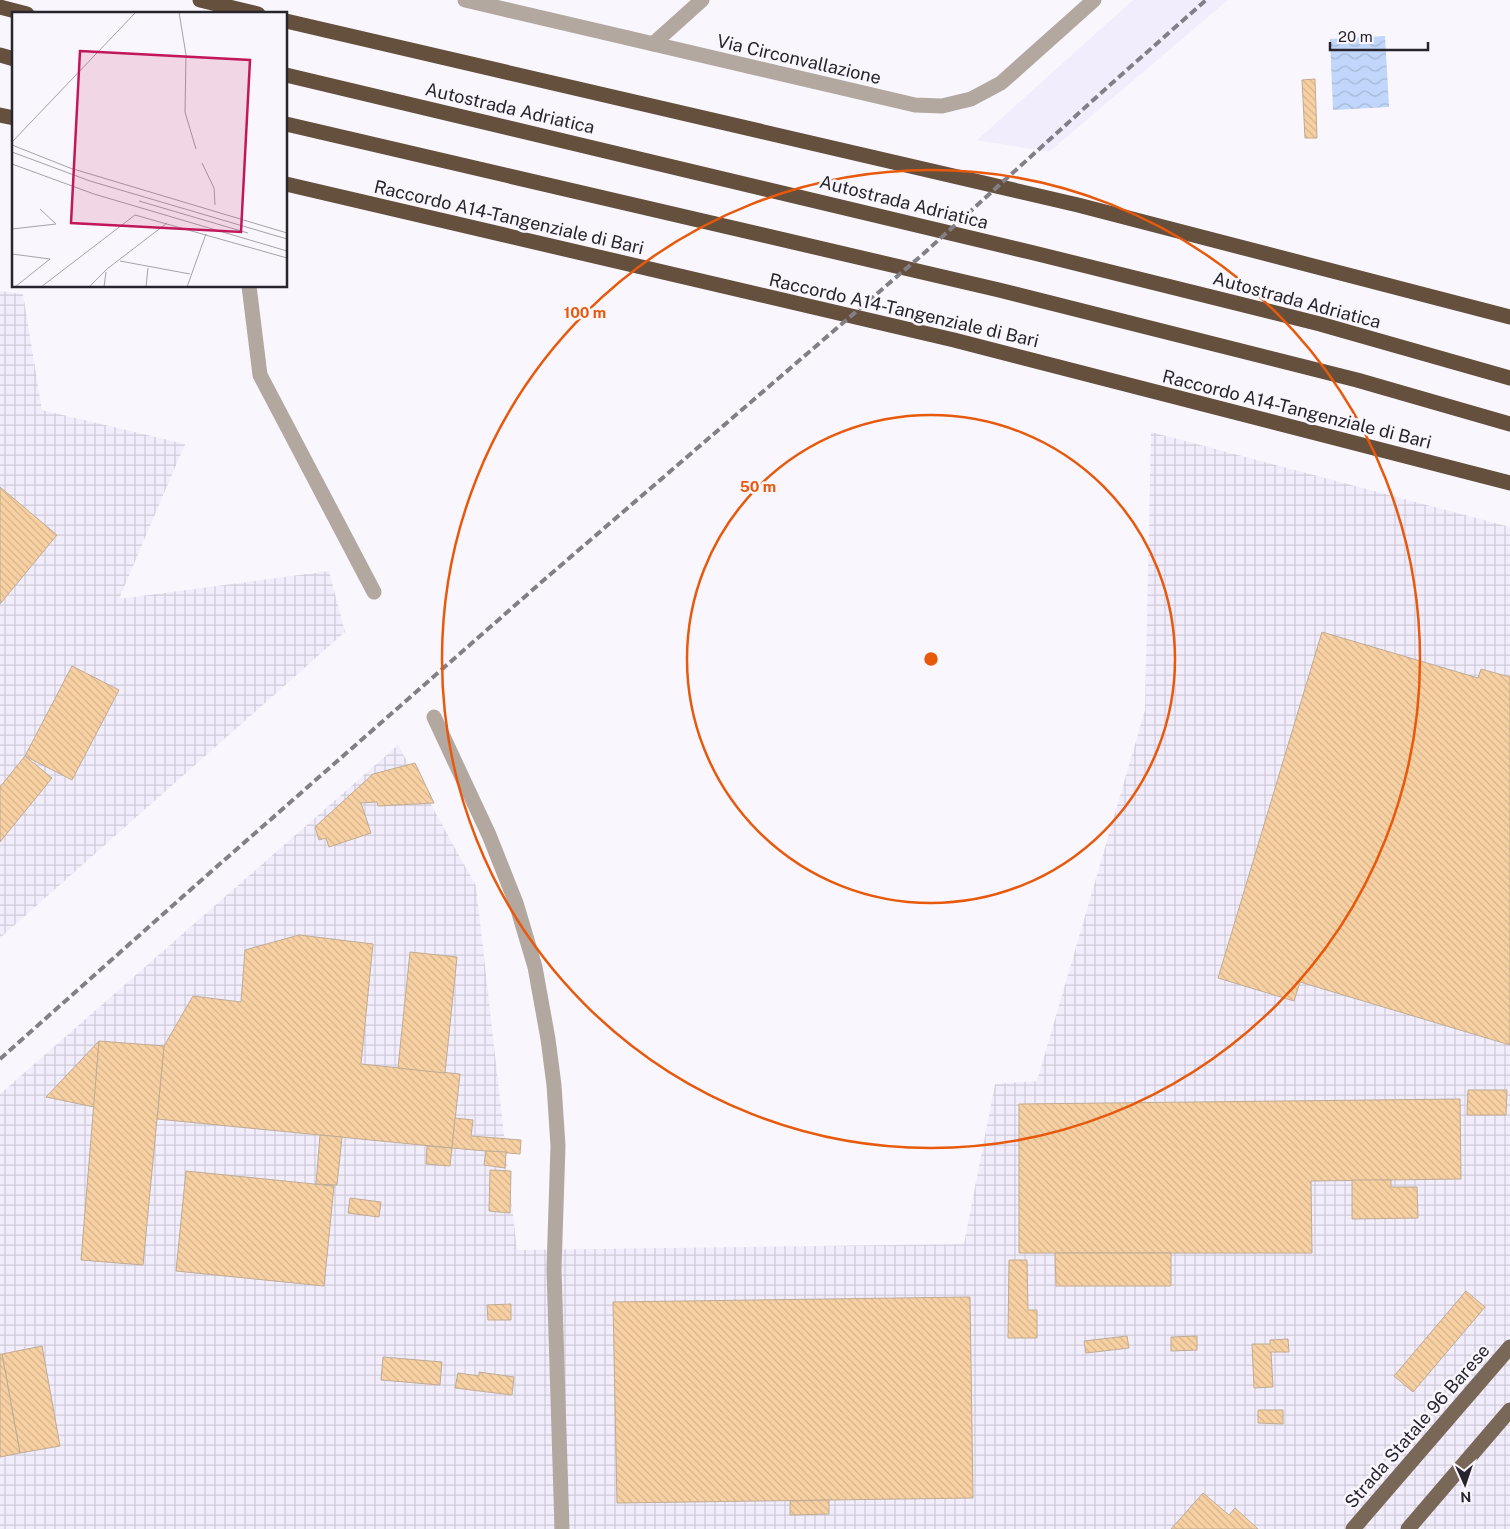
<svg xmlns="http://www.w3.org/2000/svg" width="1510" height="1529" viewBox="0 0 1510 1529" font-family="'Public Sans',sans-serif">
	<defs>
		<pattern id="industrial-grid" width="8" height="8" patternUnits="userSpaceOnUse" patternTransform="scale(1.25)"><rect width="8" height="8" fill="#f2edfc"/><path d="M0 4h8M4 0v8" fill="none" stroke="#d0cbd8"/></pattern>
		<pattern id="water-waves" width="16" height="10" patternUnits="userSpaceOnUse" patternTransform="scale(1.25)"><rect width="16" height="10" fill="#c0d6fa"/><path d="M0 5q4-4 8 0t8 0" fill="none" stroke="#a5b8d7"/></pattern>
		<pattern id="building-back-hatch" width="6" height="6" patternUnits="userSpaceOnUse" patternTransform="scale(1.25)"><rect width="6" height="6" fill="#f8d1a3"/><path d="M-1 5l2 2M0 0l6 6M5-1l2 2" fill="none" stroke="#d5b38d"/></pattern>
	</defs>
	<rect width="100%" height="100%" fill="#f9f7fd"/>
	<!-- built -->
	<path fill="#f2edfc" d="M1133 0H1228L1049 152 977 140Z"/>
	<!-- industrial -->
	<g fill="url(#industrial-grid)">
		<path d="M0 291 23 294 42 410 185 444 119 599 329 571 345 632 0 938Z"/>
		<path d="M1151 432 1510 527V1529H0V1094L398 745 476 886 517 1250 964 1244 995 1084 1037 1081 1145 710Z"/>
	</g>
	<!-- water -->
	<path fill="url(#water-waves)" d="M1385 36 1389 107 1333 110 1330 39Z"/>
	<!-- building -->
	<g fill="url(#building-back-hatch)" stroke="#c0ac95">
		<path d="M1315 79 1317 138H1305L1302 80Z"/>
		<path d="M0 487 57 535 0 604Z"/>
		<path d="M1322 632 1478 678 1481 669 1510 677V1045L1300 982 1294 1001 1218 978Z"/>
		<path d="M72 666 119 690 72 780 25 756Z"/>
		<path d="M25 756 52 778 0 842V787Z"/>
		<path d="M415 763 434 803 378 806 377 802 361 803 371 833 329 847 326 838 319 840 315 827 373 774Z"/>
		<path d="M299 935 373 944 361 1064 460 1074 452 1148 157 1119 164 1046 193 996 241 1002 245 950Z"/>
		<path d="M410 952 457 957 445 1073 398 1068Z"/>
		<path d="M99 1041 94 1107 46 1097Z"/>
		<path d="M99 1041 164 1046 143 1265 81 1260Z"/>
		<path d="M1468 1090H1507L1506 1115H1467Z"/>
		<path d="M1460 1099 1461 1179 1311 1181 1312 1253H1019V1104Z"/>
		<path d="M455 1118 473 1120 471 1136 521 1140 520 1154 452 1148Z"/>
		<path d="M320 1135 342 1137 337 1185 316 1184Z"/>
		<path d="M427 1146 452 1148 450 1166 426 1164Z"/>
		<path d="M486 1151 506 1152 505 1168 484 1165Z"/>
		<path d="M490 1170 511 1171 510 1213 489 1211Z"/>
		<path d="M186 1171 334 1186 324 1286 176 1271Z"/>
		<path d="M1352 1180H1391V1187H1417L1418 1218 1352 1219Z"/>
		<path d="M350 1198 381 1202 379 1217 348 1213Z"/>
		<path d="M1055 1253H1171V1286H1056Z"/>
		<path d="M1009 1260H1027L1028 1310H1037V1338H1008Z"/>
		<path d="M1466 1291 1485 1307 1413 1392 1394 1376Z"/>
		<path d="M970 1297 973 1498 617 1503 613 1302Z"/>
		<path d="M511 1304V1320H488L487 1305Z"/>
		<path d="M1127 1336 1129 1348 1086 1353 1084 1341Z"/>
		<path d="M1197 1336V1350L1171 1351V1337Z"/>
		<path d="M1288 1339 1289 1352H1271L1273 1387 1254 1388 1252 1344H1270V1340Z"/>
		<path d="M42 1346 60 1446 20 1453 2 1354Z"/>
		<path d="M0 1354H2L20 1453 0 1457Z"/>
		<path d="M383 1357 442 1362 440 1385 381 1380Z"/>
		<path d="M479 1372 514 1377 512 1395 455 1388 458 1373 479 1376Z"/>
		<path d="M1258 1410H1283V1424L1258 1423Z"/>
		<path d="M1203 1493 1229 1515 1235 1508 1258 1529H1171Z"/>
		<path d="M829 1500V1514L790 1515V1501Z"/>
	</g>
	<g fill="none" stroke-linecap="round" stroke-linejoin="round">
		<!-- minor -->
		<g stroke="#b3a89f" stroke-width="15">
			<path d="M465 0 915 105 942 106 971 99 1001 83 1094 0"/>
			<path d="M653 44 702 0"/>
			<path d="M249 286 260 375 374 592"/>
			<path d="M434 717 489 835 516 903 535 967 548 1039 554 1085 558 1146 554 1269 562 1529"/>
		</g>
		<!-- major -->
		<g stroke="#796757" stroke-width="15">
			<path d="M1353 1529 1510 1347"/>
			<path d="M1408 1529 1510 1410"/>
		</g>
		<!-- highway -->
		<g stroke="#65503e" stroke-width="15">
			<path d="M200 0 258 14"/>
			<path d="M0 7 27 14"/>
			<path d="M286 21 1078 205 1510 317"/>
			<path d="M0 55 14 59"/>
			<path d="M286 75 1034 253 1320 324 1510 378"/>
			<path d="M0 115 14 118"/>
			<path d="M286 124 999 290 1357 380 1510 424"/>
			<path d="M286 184 954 340 1510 483"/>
		</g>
		<!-- rail -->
		<path stroke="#827f87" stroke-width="4" stroke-dasharray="8 4" stroke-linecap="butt" d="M0 1059 197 884 545 579 922 255 1111 84 1206 0"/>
	</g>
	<!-- distance rings -->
	<g fill="none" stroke="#e8590c" stroke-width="2.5">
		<circle cx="931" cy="659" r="244"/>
		<circle cx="931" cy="659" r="489"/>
	</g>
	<g text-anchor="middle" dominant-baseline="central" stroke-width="5" stroke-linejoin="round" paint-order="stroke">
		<!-- street labels -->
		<g font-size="18" fill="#28242e" stroke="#f9f7fd">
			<text transform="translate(799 59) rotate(13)">Via Circonvallazione</text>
			<text transform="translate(510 108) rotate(13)">Autostrada Adriatica</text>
			<text transform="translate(904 202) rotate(14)">Autostrada Adriatica</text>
			<text transform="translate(509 217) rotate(13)">Raccordo A14-Tangenziale di Bari</text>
			<text transform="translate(1297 300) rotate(15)">Autostrada Adriatica</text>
			<text transform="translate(904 310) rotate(13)">Raccordo A14-Tangenziale di Bari</text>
			<text transform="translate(1297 409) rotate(14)">Raccordo A14-Tangenziale di Bari</text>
			<text transform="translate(1417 1426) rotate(-49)">Strada Statale 96 Barese</text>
		</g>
	</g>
	<!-- overview -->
	<g transform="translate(12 12)">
		<rect width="275" height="275" fill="#f9f7fd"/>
		<path fill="none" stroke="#a5a3aa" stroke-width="1" d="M167 0 174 43 173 100 184 137M0 130 124 0M0 133 58 156 275 221M0 140 78 169 275 227M190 151 202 176 203 193M0 152 82 182 275 239M127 189 236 221M0 217 44 212 28 197M0 242 38 247 3 275M108 249 178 262M29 275 123 203 275 246M77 275 95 257 155 211M92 275 94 260M134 275 136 256M175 275 194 222"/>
		<path fill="#c2185b" fill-opacity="0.15" stroke="#c2185b" stroke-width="2.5" d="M68 39 238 48 229 220 59 211Z"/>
		<rect width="275" height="275" fill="none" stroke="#28242e" stroke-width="2.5"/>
	</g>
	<circle cx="931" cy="659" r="8" fill="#e8590c" stroke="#f9f7fd" stroke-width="2.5"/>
	<g font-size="15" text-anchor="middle" font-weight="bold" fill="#e8590c" stroke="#f9f7fd" stroke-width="5" stroke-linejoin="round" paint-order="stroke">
		<text x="585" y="318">100 m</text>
		<text x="758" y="492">50 m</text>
	</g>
	<!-- north arrow -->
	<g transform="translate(1465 1484) rotate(177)" stroke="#f9f7fd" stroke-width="4" paint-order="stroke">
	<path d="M0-4L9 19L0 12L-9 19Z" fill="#28242e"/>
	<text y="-8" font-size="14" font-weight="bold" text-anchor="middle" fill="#28242e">N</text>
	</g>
	<!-- scale -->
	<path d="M1330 42v8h98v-8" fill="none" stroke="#28242e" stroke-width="2.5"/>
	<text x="1338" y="42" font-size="15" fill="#28242e" stroke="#f9f7fd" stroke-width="4" paint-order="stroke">20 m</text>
</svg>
